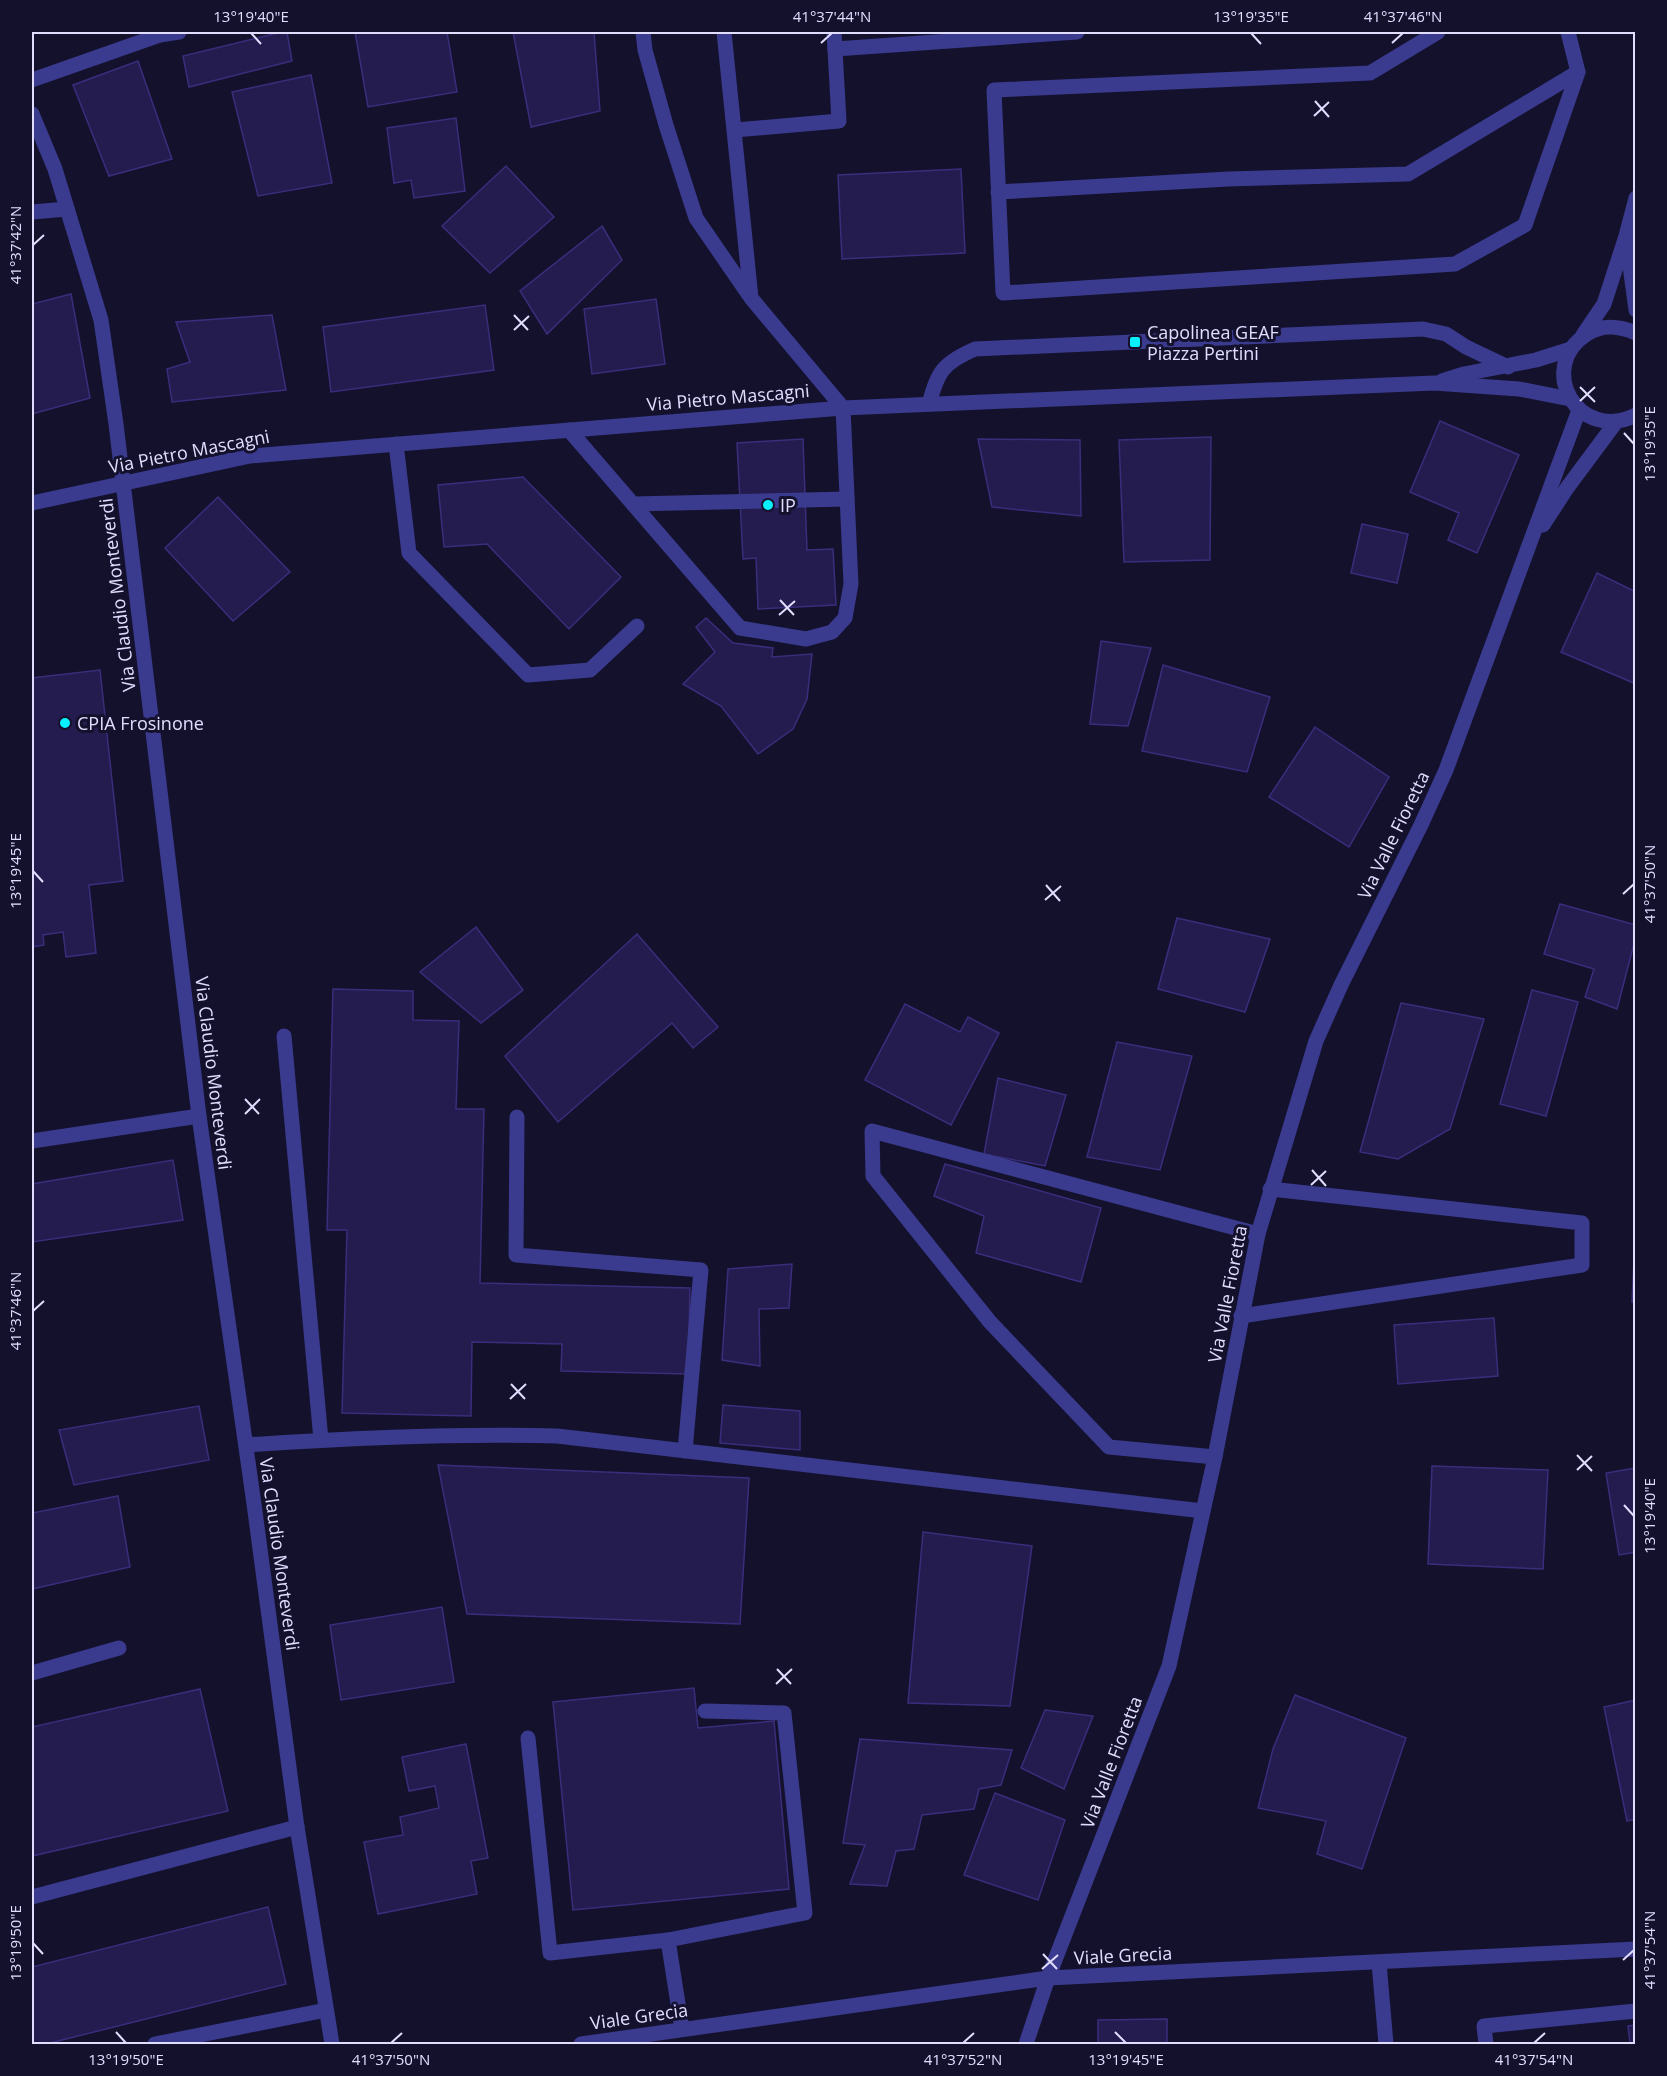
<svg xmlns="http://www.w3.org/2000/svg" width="1667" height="2076" viewBox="0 0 1667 2076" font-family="'Open Sans',sans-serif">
	<rect width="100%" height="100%" fill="#14112d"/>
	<!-- building -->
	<g fill="#241c4f" stroke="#3a2d7c" stroke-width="1.5">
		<path d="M282 32H287L292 61 189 87 183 56Z"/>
		<path d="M355 32H447L457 92 368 107Z"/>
		<path d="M513 32H594L600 111 531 127Z"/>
		<path d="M138 61 172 159 109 176 73 85Z"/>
		<path d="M311 75 332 183 258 196 232 92Z"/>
		<path d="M456 118 465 191 414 198 411 180 394 183 387 128Z"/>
		<path d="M506 166 554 217 490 273 442 226Z"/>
		<path d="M961 169 965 253 842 259 838 175Z"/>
		<path d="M602 226 622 260 547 334 520 291Z"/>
		<path d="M71 294 90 398 32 414V304Z"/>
		<path d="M656 299 665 364 592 374 584 309Z"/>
		<path d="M485 305 494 370 331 392 323 327Z"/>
		<path d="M272 315 286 390 172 402 167 369 190 362 176 322Z"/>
		<path d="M1440 421 1519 455 1477 553 1448 540 1459 513 1410 492Z"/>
		<path d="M1211 437 1210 560 1124 562 1119 440Z"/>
		<path d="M803 439 807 550 833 549 836 605 758 609 756 558 743 559 737 443Z"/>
		<path d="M978 439 1080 440 1081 516 992 507Z"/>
		<path d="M523 477 621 577 569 629 487 544 444 547 438 485Z"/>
		<path d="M218 497 290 572 233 621 165 548Z"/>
		<path d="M1362 524 1408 534 1397 583 1351 573Z"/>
		<path d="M1597 573 1636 592V684L1561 652Z"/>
		<path d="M706 618 733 643 773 648 772 657 812 654 807 699 793 729 758 754 721 706 683 684 715 652 696 627Z"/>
		<path d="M1101 641 1151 648 1128 726 1090 724Z"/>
		<path d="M1163 665 1270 697 1247 772 1142 751Z"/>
		<path d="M100 670 123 881 89 885 96 953 66 957 63 932 43 935 44 945 32 947V678Z"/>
		<path d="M1315 727 1389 777 1349 847 1269 797Z"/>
		<path d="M1560 904 1636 925V936L1617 1009 1585 997 1594 969 1544 954Z"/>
		<path d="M1177 918 1270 939 1245 1012 1158 989Z"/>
		<path d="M476 927 523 990 481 1023 420 972Z"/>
		<path d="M637 934 718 1027 693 1048 672 1023 558 1122 505 1056Z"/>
		<path d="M333 989 413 991V1020L459 1021 456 1109H484L480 1283 690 1288 688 1374 561 1371 562 1344 472 1342 471 1416 342 1413 347 1230H327Z"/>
		<path d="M1532 990 1578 1002 1546 1116 1500 1104Z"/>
		<path d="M1401 1003 1484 1019 1450 1129 1398 1159 1360 1152Z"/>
		<path d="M905 1004 960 1032 968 1017 999 1033 951 1125 865 1080Z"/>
		<path d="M1117 1042 1192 1056 1160 1170 1087 1157Z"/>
		<path d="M998 1078 1066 1095 1045 1166 984 1154Z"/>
		<path d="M173 1160 183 1220 32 1242V1184Z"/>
		<path d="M945 1164 1101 1208 1081 1282 976 1253 984 1216 934 1196Z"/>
		<path d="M1636 1216V1302H1632Z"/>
		<path d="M792 1264 789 1308 759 1309 760 1366 722 1360 728 1269Z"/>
		<path d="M1494 1318 1498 1376 1398 1384 1394 1325Z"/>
		<path d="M723 1405 800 1411V1450L720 1443Z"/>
		<path d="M199 1406 209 1460 74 1485 59 1430Z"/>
		<path d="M438 1465 749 1478 740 1624 467 1614Z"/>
		<path d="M1432 1466 1548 1470 1543 1569 1428 1564Z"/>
		<path d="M1636 1468V1552L1619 1555 1606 1473Z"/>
		<path d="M118 1496 130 1567 32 1589V1513Z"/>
		<path d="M923 1532 1032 1546 1010 1706 908 1703Z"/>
		<path d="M442 1607 454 1682 341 1700 330 1625Z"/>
		<path d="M694 1688 698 1728 774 1721 789 1889 573 1910 553 1702Z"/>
		<path d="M200 1689 228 1811 32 1856V1727Z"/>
		<path d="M1295 1695 1406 1738 1362 1869 1317 1854 1326 1821 1258 1808 1273 1749Z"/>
		<path d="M1636 1700V1819L1627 1821 1604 1707Z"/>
		<path d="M1045 1710 1093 1716 1064 1789 1021 1768Z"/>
		<path d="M860 1739 1012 1750 1001 1785 979 1789 974 1809 922 1815 914 1849 896 1851 887 1886 850 1884 865 1845 843 1843Z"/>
		<path d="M466 1744 488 1858 471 1861 477 1894 378 1914 364 1842 403 1835 400 1817 439 1808 435 1786 409 1791 402 1757Z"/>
		<path d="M995 1793 1065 1820 1038 1900 964 1875Z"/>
		<path d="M268 1907 286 1984 46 2044H32V1967Z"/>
		<path d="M1167 2019V2044H1098V2020Z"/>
		<path d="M1636 2025V2044H1620L1630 2043 1628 2026Z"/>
	</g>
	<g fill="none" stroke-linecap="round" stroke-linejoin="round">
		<!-- minor -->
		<g stroke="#3a3a8e" stroke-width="15">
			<path d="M161 32 160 35 179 32"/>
			<path d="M643 32 645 50 666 125 696 218 749 295"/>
			<path d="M1438 32 1370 73 994 90 1003 293 1455 264 1525 225 1578 72 1568 32"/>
			<path d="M835 49 1077 32"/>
			<path d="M32 80 160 35"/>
			<path d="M32 114 55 169 101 320 116 424 199 1116 254 1504 297 1827 332 2044"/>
			<path d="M735 130 839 121 834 32"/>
			<path d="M998 192 1228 179 1408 174 1578 72"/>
			<path d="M32 212 67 209"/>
			<path d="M1627 244 1636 310"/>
			<path d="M1636 333C1619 326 1603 324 1587 334 1535 367 1578 444 1636 415"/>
			<path d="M1583 335 1604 304 1626 236 1636 198"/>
			<path d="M1442 381 1464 374 1536 360 1571 349"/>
			<path d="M929 404C938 371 943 363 975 349L1423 329 1446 334 1466 347 1508 367"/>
			<path d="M569 430 740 628 806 639 832 632 845 618 851 584 843 408 751 298 724 32"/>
			<path d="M396 444 409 553 528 675 590 670 637 626"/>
			<path d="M32 503 250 456 843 408 1434 383 1519 389 1570 399"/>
			<path d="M633 504 847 499"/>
			<path d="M1543 525 1567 488 1616 422"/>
			<path d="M284 1036 321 1440"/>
			<path d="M517 1117 516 1255 701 1270 685 1451"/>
			<path d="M32 1141 199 1116"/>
			<path d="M1241 1316 1582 1265V1223L1270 1189"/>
			<path d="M246 1445C350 1438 453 1433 557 1436L1203 1511"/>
			<path d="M1215 1457 1109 1447 990 1322 873 1176 872 1131 1258 1234"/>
			<path d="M32 1673 119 1648"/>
			<path d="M528 1738 550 1953 668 1940 682 2029"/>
			<path d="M32 1897 297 1827"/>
			<path d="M668 1940 805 1913 784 1713 705 1711"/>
			<path d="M1379 1963 1386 2044"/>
			<path d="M155 2044 326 2010"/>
			<path d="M581 2044 1048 1978 1636 1949"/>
			<path d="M1026 2044 1048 1978 1169 1666 1215 1457 1258 1234 1316 1041 1341 985 1421 825 1446 770 1579 410"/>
			<path d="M1486 2044 1484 2026 1636 2011"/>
		</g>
	</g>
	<!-- ticks -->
	<path fill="none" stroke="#e0ddff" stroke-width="2" d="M251 33 261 44M1251 33 1261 44M821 43 832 33M1392 43 1403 33M1315 101 1329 117M1314 116 1329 102M33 245 44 235M514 315 528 330M514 330 529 316M1580 387 1595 402M1580 401 1595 387M1624 433 1634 444M780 600 794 615M779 615 795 601M33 871 43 882M1046 885 1060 901M1623 894 1634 884M1045 900 1061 886M245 1099 259 1114M245 1114 260 1099M1312 1170 1326 1186M1311 1185 1326 1171M33 1311 44 1301M511 1384 525 1399M510 1399 526 1384M1577 1455 1592 1471M1577 1470 1592 1456M1624 1505 1634 1516M777 1669 791 1684M776 1684 792 1669M33 1943 43 1954M1043 1954 1057 1969M1623 1960 1634 1950M1042 1969 1058 1955M116 2032 126 2043M1115 2032 1126 2043M391 2043 402 2033M963 2043 974 2033M1534 2043 1545 2033"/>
	<!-- markers -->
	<g fill="#09f0ff" stroke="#14112d" stroke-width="2">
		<rect x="1129" y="336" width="12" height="12" rx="3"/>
		<circle cx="768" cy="505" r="6"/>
		<circle cx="65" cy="723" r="6"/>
	</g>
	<g text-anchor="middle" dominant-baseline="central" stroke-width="6" stroke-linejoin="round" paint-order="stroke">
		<!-- poi labels -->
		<g font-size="18" fill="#e0ddff" stroke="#14112d" text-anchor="start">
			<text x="1147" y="332">Capolinea GEAF<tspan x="1147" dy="21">Piazza Pertini</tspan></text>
			<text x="780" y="505">IP</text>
			<text x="77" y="723">CPIA Frosinone</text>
		</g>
		<!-- street labels -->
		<g font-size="18" fill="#e0ddff" stroke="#14112d">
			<text transform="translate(728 397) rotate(-5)">Via Pietro Mascagni</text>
			<text transform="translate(189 451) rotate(-11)">Via Pietro Mascagni</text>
			<text transform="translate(117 595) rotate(-97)">Via Claudio Monteverdi</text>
			<text transform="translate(1393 835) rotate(-64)">Via Valle Fioretta</text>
			<text transform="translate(214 1073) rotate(83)">Via Claudio Monteverdi</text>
			<text transform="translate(1227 1294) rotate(-79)">Via Valle Fioretta</text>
			<text transform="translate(280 1554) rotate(82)">Via Claudio Monteverdi</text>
			<text transform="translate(1111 1762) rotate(-69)">Via Valle Fioretta</text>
			<text transform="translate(1123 1955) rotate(-3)">Viale Grecia</text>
			<text transform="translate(639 2016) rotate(-8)">Viale Grecia</text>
		</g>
	</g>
	<!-- border -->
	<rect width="1667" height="2076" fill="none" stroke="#14112d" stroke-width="66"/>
	<rect x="33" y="33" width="1601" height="2010" fill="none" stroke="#e0ddff" stroke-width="2"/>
	<g font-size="15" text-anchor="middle" fill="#e0ddff">
		<text x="251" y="22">13°19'40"E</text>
		<text x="832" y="22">41°37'44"N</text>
		<text x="1251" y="22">13°19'35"E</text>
		<text x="1403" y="22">41°37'46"N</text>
		<text transform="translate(16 245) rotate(-90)" y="5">41°37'42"N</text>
		<text transform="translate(1650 444) rotate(-90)" y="5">13°19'35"E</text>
		<text transform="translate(16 871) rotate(-90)" y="5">13°19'45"E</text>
		<text transform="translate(1650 884) rotate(-90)" y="5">41°37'50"N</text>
		<text transform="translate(16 1311) rotate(-90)" y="5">41°37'46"N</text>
		<text transform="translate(1650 1516) rotate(-90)" y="5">13°19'40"E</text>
		<text transform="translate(16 1943) rotate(-90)" y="5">13°19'50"E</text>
		<text transform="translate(1650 1950) rotate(-90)" y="5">41°37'54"N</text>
		<text x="126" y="2065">13°19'50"E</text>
		<text x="391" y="2065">41°37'50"N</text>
		<text x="963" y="2065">41°37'52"N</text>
		<text x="1126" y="2065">13°19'45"E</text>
		<text x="1534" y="2065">41°37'54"N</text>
	</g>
</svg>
